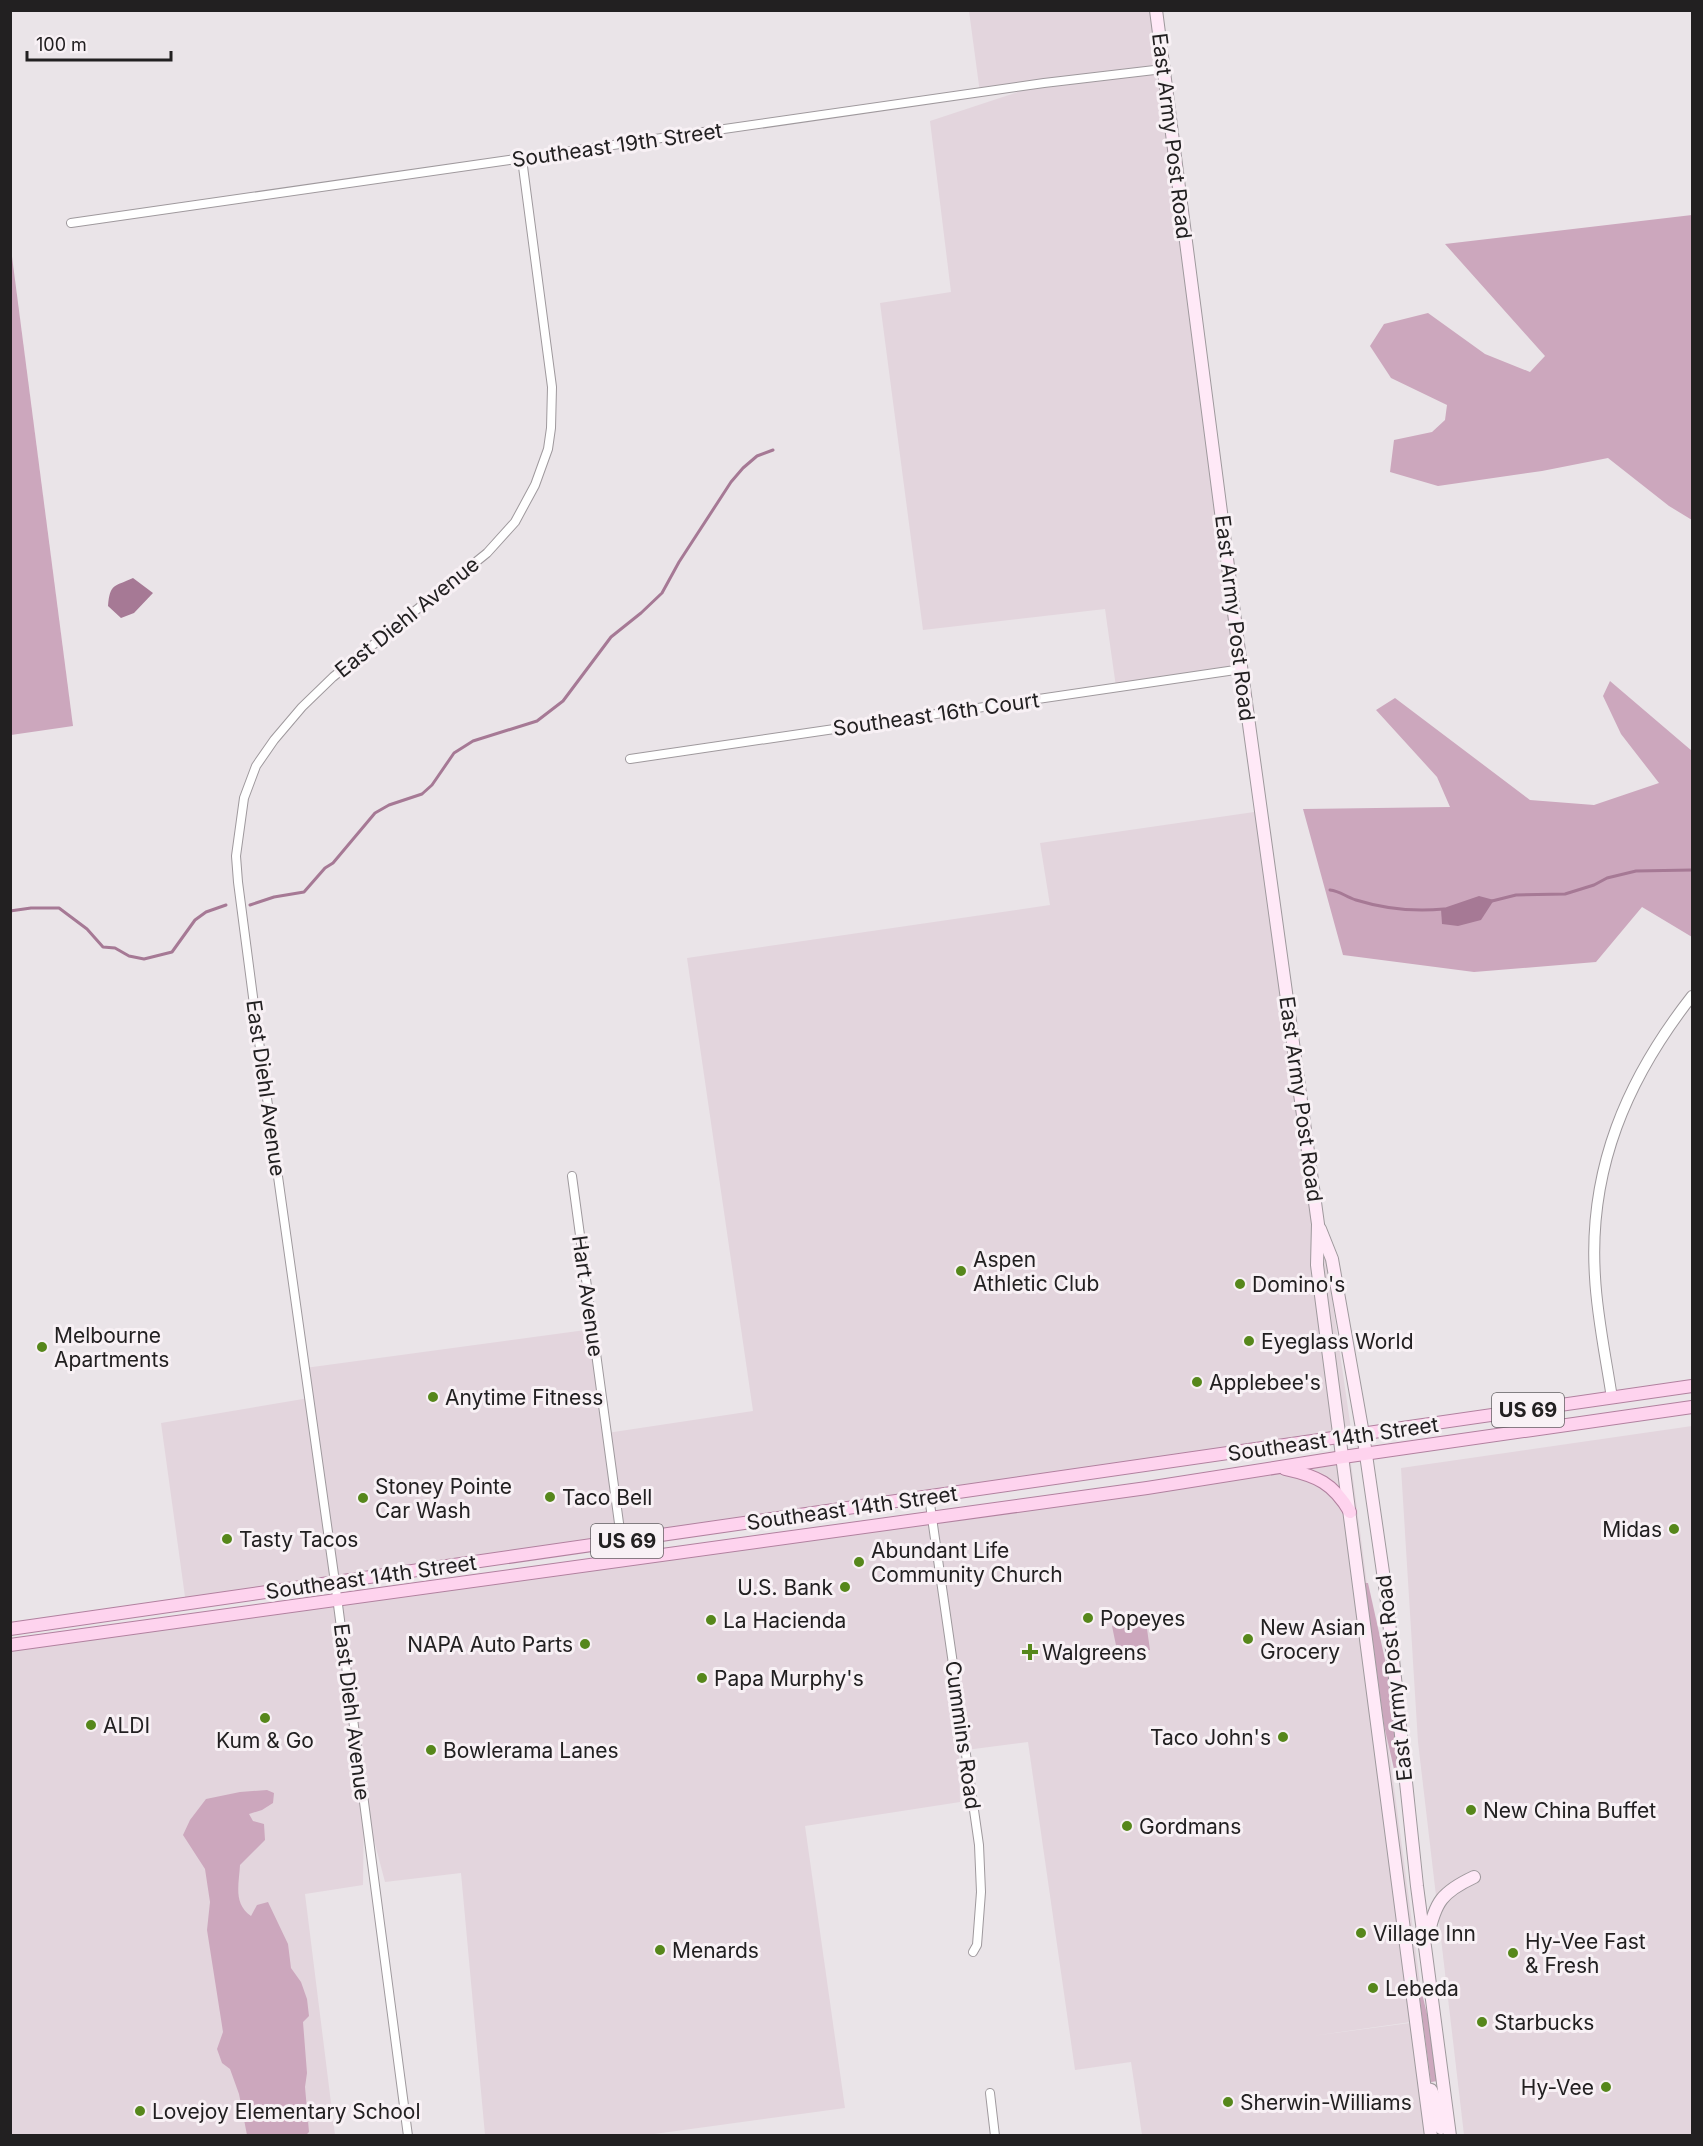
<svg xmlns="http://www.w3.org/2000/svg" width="1703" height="2146" viewBox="0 0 1703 2146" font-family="Inter,sans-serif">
	<rect width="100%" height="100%" fill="#eae4e8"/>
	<!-- built -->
	<g fill="#e3d5dd">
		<path d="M969 11H1156L1242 669 1116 687 1105 609 923 630 880 303 951 292 930 121 1039 85 980 93Z"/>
		<path d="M1261 811 1352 1436 186 1604 161 1423 309 1398 305 1368 593 1329 607 1433 753 1411 687 958 1050 905 1040 843Z"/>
		<path d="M1692 1426V2135H1464L1418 1742 1401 1468Z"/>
		<path d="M1351 1463 1425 2020 1312 2036 1425 2021 1439 2135H1142L1131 2062 1075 2070 1028 1742 966 1750 958 1705 960 1802 805 1826 845 2108 647 2135H485L461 1873 385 1882 364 1802 363 1885 305 1894 335 2135 11 2136V1645L1149 1487Z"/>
	</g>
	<!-- green -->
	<g fill="#cca7bd">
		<path d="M1692 215V520L1669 506 1608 458 1542 471 1438 486 1390 472 1394 440 1432 432 1445 420 1447 405 1391 378 1370 346 1384 324 1428 313 1485 354 1530 372 1545 356 1445 244Z"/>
		<path d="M11 249 73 726 11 735H10Z"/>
		<path d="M1610 681 1692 751V937L1642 907 1596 962 1474 972 1343 955 1303 809 1450 807 1437 777 1376 710 1395 698 1530 800 1594 805 1659 783 1621 734 1603 696Z"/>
		<path d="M1365 1583H1368L1390 1682 1399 1777 1396 1778 1384 1725Z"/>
		<path d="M1136 1619V1623L1146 1622 1150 1650H1146L1147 1654 1125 1657 1124 1654 1118 1655 1112 1626 1116 1624 1122 1625V1621Z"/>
		<path d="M267 1790 274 1793 273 1803 262 1810 249 1814 253 1821 264 1824 265 1840 240 1865C239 1884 233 1904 251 1916L257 1905 268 1902 288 1944 291 1968 301 1982 307 1999 309 2016 303 2022 307 2073 305 2087 309 2132 306 2135H247L239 2094 230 2069 222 2063 217 2049 223 2032 207 1930 210 1902 205 1869 183 1835 190 1820 206 1799 240 1792Z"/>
		<path d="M1419 1993H1422L1434 2043 1438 2081 1431 2082Z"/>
	</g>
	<!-- water -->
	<g fill="#a67995">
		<path d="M133 578 153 593 134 613 121 618 108 606C110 583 114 587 133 578Z"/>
		<path d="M1479 896 1494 900 1481 920 1458 926 1442 924 1441 909Z"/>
	</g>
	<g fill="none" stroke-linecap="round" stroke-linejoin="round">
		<!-- stream -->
		<g stroke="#a67995" stroke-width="3">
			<path d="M1330 890C1340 891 1346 897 1356 900 1385 909 1413 912 1444 909"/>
			<path d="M1492 901 1516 895 1565 894 1594 885 1607 878 1636 871 1692 870"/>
			<path d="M250 905 274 897 304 892 325 868 333 863 375 813 389 805 422 794 432 785 454 753 473 741 537 721 563 701 611 637 641 613 662 593 679 562 731 482 743 468 757 456 773 450"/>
			<path d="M10 911 31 908H59L87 929 103 947 115 948 129 956 144 959 172 952 195 920 206 912 226 905"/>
		</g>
		<!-- minor casing -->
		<g stroke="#9f999d" stroke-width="10">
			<g id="minor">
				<path d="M71 223 1044 83 1163 69"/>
				<path d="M630 759 1242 669"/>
				<path d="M572 1176 624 1560"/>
				<path d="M929 1497 979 1845 981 1892 977 1945 973 1952"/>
				<path d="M990 2093 995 2136"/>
				<path d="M408 2136 335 1582 256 1020 238 882 236 856 244 798 256 766 274 740 302 707 333 677 487 553 515 522 535 485 548 449 551 428 552 387 522 159"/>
			</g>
		</g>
		<!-- tertiary casing -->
		<g stroke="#9f999d" stroke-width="12">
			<path id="tertiary" d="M1612 1398C1606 1358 1597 1317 1595 1277 1588 1169 1627 1079 1692 996"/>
		</g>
		<!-- secondary casing -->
		<g stroke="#9f999d" stroke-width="14">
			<g id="secondary">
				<path d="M1156 10 1240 659 1318 1224 1317 1265 1431 2136"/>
				<path d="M1320 1229 1332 1259 1363 1434 1386 1593 1417 1886 1450 2136"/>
				<path d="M1428 1936C1435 1902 1442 1892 1474 1877"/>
				<path d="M1425 2089 1431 2090 1438 2106 1441 2128"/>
			</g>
		</g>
		<!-- primary casing -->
		<g stroke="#b1819f" stroke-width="14">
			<g id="primary">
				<path d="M1285 1469C1317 1476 1333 1483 1350 1512"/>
				<path d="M10 1629 1692 1386"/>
				<path d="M10 1645 1147 1488 1343 1457 1692 1407"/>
			</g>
		</g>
		<!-- minor -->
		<use href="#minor" stroke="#fff" stroke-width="8"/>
		<!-- tertiary -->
		<use href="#tertiary" stroke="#fff" stroke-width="10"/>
		<!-- secondary -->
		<use href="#secondary" stroke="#ffe9f7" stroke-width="12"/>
		<!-- primary -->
		<use href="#primary" stroke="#fed3ee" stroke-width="12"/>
	</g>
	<!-- markers -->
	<g fill="#56871b" stroke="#f8f1f5" stroke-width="2">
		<circle cx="961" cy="1271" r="6"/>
		<circle cx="1240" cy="1284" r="6"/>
		<circle cx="1249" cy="1341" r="6"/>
		<circle cx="42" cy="1347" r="6"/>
		<circle cx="1197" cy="1382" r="6"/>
		<circle cx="433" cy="1397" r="6"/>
		<circle cx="550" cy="1497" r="6"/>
		<circle cx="363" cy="1498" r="6"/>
		<circle cx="1674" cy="1529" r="6"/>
		<circle cx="227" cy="1539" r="6"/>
		<circle cx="859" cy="1562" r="6"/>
		<circle cx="845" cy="1587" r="6"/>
		<circle cx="1088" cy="1618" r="6"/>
		<circle cx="711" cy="1620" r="6"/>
		<circle cx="1248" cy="1639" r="6"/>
		<circle cx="585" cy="1644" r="6"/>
		<path d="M1027 1643h6v6h6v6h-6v6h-6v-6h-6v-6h6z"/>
		<circle cx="702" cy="1678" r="6"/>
		<circle cx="265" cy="1718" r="6"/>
		<circle cx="91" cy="1725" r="6"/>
		<circle cx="1283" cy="1737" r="6"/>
		<circle cx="431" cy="1750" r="6"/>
		<circle cx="1471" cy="1810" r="6"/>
		<circle cx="1127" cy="1826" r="6"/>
		<circle cx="1361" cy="1933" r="6"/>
		<circle cx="660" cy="1950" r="6"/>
		<circle cx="1513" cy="1953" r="6"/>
		<circle cx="1373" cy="1988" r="6"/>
		<circle cx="1482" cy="2022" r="6"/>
		<circle cx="1606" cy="2087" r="6"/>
		<circle cx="1228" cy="2102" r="6"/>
		<circle cx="140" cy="2111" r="6"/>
	</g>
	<g text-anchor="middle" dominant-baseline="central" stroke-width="6" stroke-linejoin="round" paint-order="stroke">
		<!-- shield labels -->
		<g fill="#f8f1f5" stroke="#625f61" stroke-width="1.5">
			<rect x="1492" y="1393" width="72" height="34" rx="4.5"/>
			<rect x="591" y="1524" width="72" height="34" rx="4.5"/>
		</g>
		<g font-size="20" font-weight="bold" fill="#222021">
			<text x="1528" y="1410">US 69</text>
			<text x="627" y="1541">US 69</text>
		</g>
		<!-- street labels -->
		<g font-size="21" fill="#222021" stroke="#f8f1f5">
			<text transform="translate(1172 136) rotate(83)">East Army Post Road</text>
			<text transform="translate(617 145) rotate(-8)">Southeast 19th Street</text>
			<text transform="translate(407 617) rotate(-39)">East Diehl Avenue</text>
			<text transform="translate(1235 618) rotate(83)">East Army Post Road</text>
			<text transform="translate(936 714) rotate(-8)">Southeast 16th Court</text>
			<text transform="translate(266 1088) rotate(82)">East Diehl Avenue</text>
			<text transform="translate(1301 1099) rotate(82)">East Army Post Road</text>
			<text transform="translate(588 1296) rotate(82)">Hart Avenue</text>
			<text transform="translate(1333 1439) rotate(-8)">Southeast 14th Street</text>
			<text transform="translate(852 1508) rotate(-8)">Southeast 14th Street</text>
			<text transform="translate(371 1577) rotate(-8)">Southeast 14th Street</text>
			<text transform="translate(1394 1678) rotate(-96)">East Army Post Road</text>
			<text transform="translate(352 1712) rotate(83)">East Diehl Avenue</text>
			<text transform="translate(963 1735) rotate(82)">Cummins Road</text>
		</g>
		<!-- poi labels -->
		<g font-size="21" fill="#222021" stroke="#f8f1f5" text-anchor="start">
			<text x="973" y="1259">Aspen<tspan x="973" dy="24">Athletic Club</tspan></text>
			<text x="1252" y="1284">Domino's</text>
			<text x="54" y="1335">Melbourne<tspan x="54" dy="24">Apartments</tspan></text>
			<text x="1261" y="1341">Eyeglass World</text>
			<text x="1209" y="1382">Applebee's</text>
			<text x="445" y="1397">Anytime Fitness</text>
			<text x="375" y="1486">Stoney Pointe<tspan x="375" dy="24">Car Wash</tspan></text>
			<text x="562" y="1497">Taco Bell</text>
			<text x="1662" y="1529" text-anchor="end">Midas</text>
			<text x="239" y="1539">Tasty Tacos</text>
			<text x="871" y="1550">Abundant Life<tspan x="871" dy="24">Community Church</tspan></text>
			<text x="833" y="1587" text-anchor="end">U.S. Bank</text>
			<text x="1100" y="1618">Popeyes</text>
			<text x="723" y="1620">La Hacienda</text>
			<text x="1260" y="1627">New Asian<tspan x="1260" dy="24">Grocery</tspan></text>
			<text x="573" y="1644" text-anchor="end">NAPA Auto Parts</text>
			<text x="1042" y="1652">Walgreens</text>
			<text x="714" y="1678">Papa Murphy's</text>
			<text x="103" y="1725">ALDI</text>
			<text x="1271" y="1737" text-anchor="end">Taco John's</text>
			<text x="265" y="1740" text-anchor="middle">Kum &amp; Go</text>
			<text x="443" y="1750">Bowlerama Lanes</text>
			<text x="1483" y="1810">New China Buffet</text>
			<text x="1139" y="1826">Gordmans</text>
			<text x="1373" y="1933">Village Inn</text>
			<text x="1525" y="1941">Hy-Vee Fast<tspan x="1525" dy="24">&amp; Fresh</tspan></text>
			<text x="672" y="1950">Menards</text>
			<text x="1385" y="1988">Lebeda</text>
			<text x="1494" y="2022">Starbucks</text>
			<text x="1594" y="2087" text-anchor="end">Hy-Vee</text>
			<text x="1240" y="2102">Sherwin-Williams</text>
			<text x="152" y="2111">Lovejoy Elementary School</text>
		</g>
	</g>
	<!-- border -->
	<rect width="1703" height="2146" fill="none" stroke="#222021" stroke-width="24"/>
	<!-- scale -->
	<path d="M27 51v9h144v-9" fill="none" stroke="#222021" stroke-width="3"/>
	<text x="36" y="51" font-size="18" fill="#222021" stroke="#f8f1f5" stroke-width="4.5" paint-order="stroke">100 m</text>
</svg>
